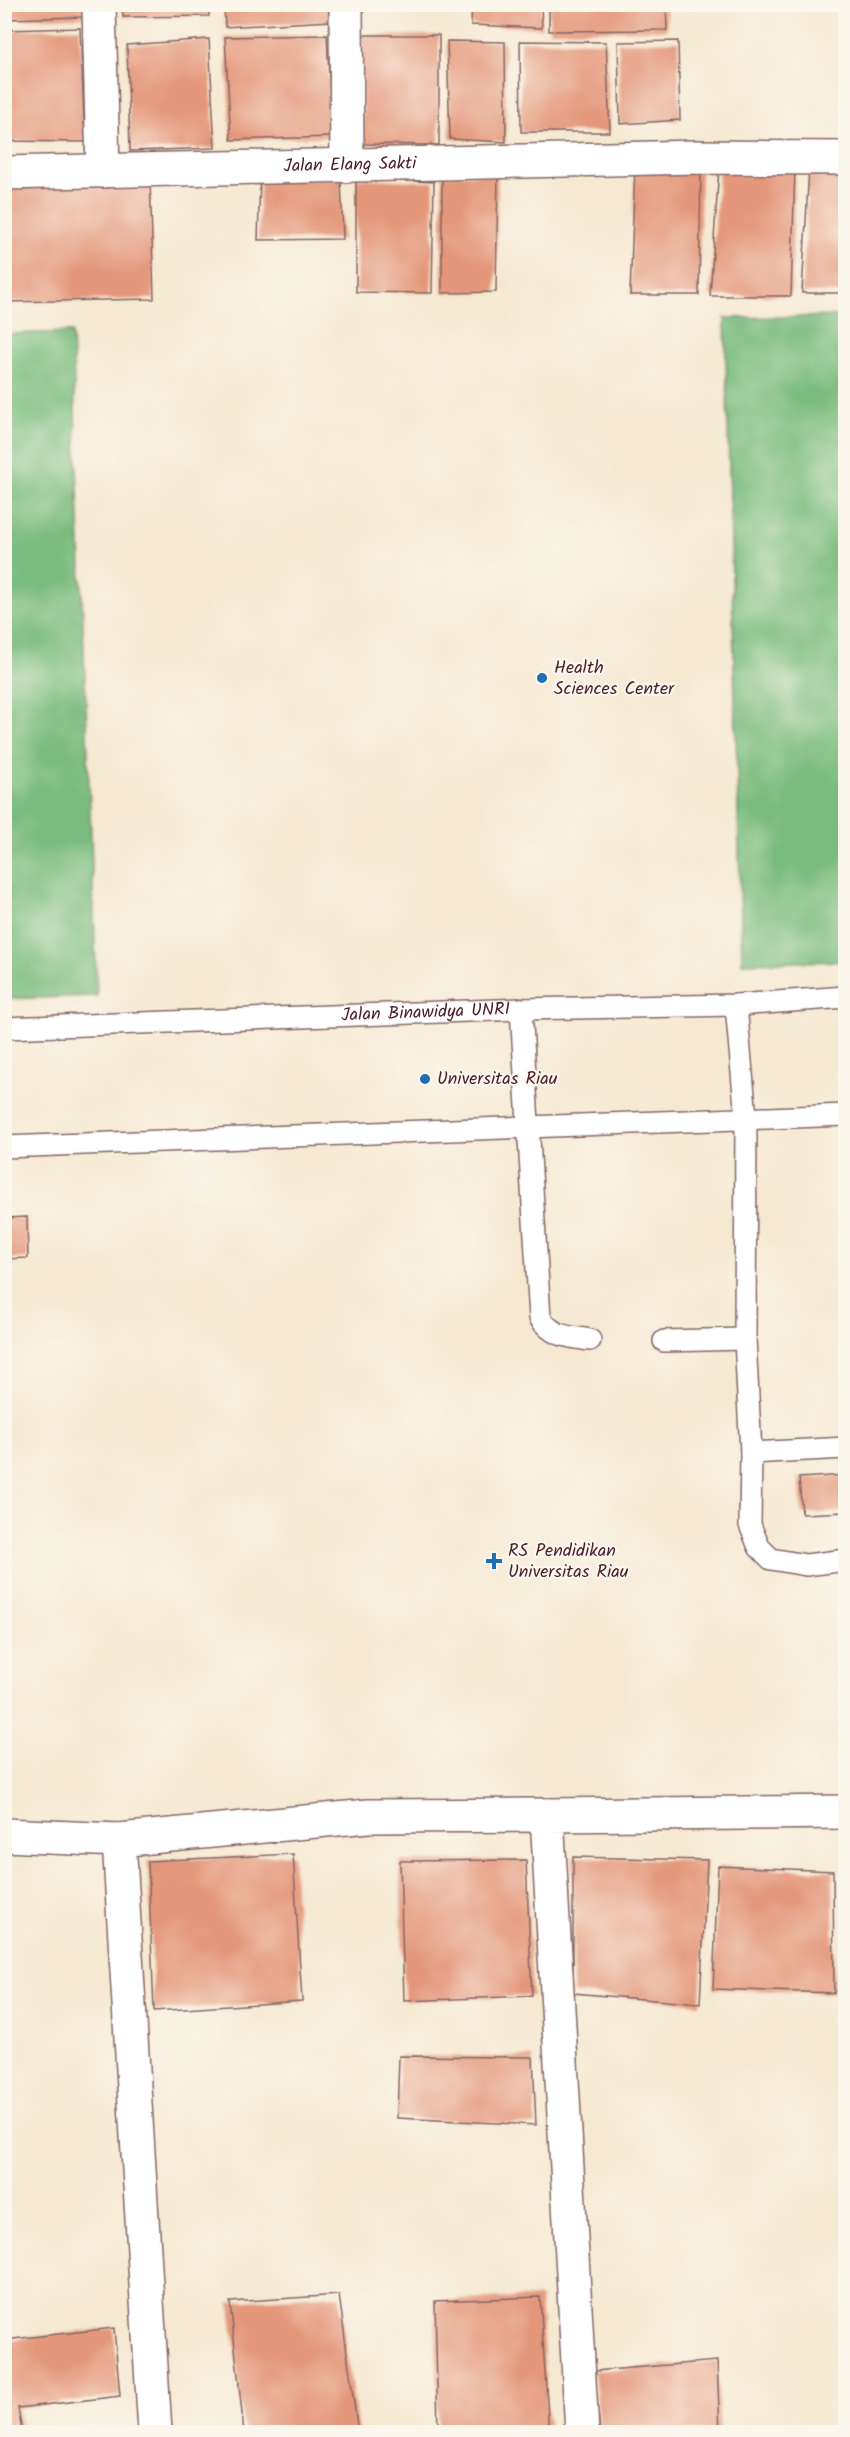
<svg xmlns="http://www.w3.org/2000/svg" width="850" height="2437" viewBox="0 0 850 2437" font-family="Kalam,sans-serif">
	<rect width="100%" height="100%" fill="#fbf7ec"/>
	<filter id="ink" filterUnits="userSpaceOnUse"><feTurbulence type="fractalNoise" baseFrequency=".0167" numOctaves="2"/><feDisplacementMap in="SourceGraphic" scale="12" xChannelSelector="R" yChannelSelector="G"/><feConvolveMatrix kernelMatrix="1 2 1 2 8 2 1 2 1" color-interpolation-filters="sRGB"/></filter>
	<filter id="wash" filterUnits="userSpaceOnUse"><feTurbulence type="fractalNoise" baseFrequency=".008" numOctaves="4" result="noise"/><feDisplacementMap in="SourceGraphic" scale="24" xChannelSelector="R" yChannelSelector="G"/><feGaussianBlur stdDeviation="1.35" result="paint"/><feColorMatrix in="noise" values="0 0 0 0 0 0 0 0 0 0 0 0 0 0 0 0 0 1.4 0 .05"/><feComposite in="paint" operator="in"/></filter>
	<g filter="url(#wash)">
		<rect width="100%" height="100%" fill="#f5e9d2"/>
		<!-- forest -->
		<g fill="#7abc7e" stroke="#626e54" stroke-width="1.5">
			<path d="M845 316V961L742 963 725 318Z"/>
			<path d="M72 332 97 996 5 999V334Z"/>
		</g>
		<g id="blocks">
			<!-- building -->
			<g fill="#e4977a">
				<path d="M4 4H84V17L4 19Z"/>
				<path d="M122 4H209V16L123 17Z"/>
				<path d="M224 4H331V21L225 27Z"/>
				<path d="M472 4H541L542 28 471 25Z"/>
				<path d="M549 4H666L667 30 549 31Z"/>
				<path d="M80 28 85 142 4 141V30Z"/>
				<path d="M327 35 332 137 231 140 225 37Z"/>
				<path d="M362 35H439V145L363 144Z"/>
				<path d="M209 39 215 148 130 151 127 45Z"/>
				<path d="M447 41 505 42 506 142 450 139Z"/>
				<path d="M520 41 606 42 610 132H521Z"/>
				<path d="M678 41 680 120 620 124 618 42Z"/>
				<path d="M635 167 701 168 699 295H630Z"/>
				<path d="M809 167H846V293H802Z"/>
				<path d="M719 168 795 169 791 296H710Z"/>
				<path d="M498 174 496 292 442 293V175Z"/>
				<path d="M150 178 154 299 4 302V181Z"/>
				<path d="M260 178 341 179 343 239 258 240Z"/>
				<path d="M356 178 434 182 432 293 356 292Z"/>
				<path d="M27 1217 28 1258 5 1259V1218Z"/>
				<path d="M846 1475V1512L802 1514 799 1478Z"/>
				<path d="M293 1854 302 2001 154 2011 148 1861Z"/>
				<path d="M573 1857 707 1860 700 2004 573 1993Z"/>
				<path d="M526 1860 532 1996 404 2001 400 1861Z"/>
				<path d="M718 1866 833 1871 834 1993 713 1989Z"/>
				<path d="M399 2056 533 2057 536 2125 397 2118Z"/>
				<path d="M339 2295 358 2432H244L230 2302Z"/>
				<path d="M540 2297 549 2432H438L435 2301Z"/>
				<path d="M114 2328 120 2396 18 2408 22 2432H4V2340Z"/>
				<path d="M717 2361 720 2432H600L594 2371Z"/>
			</g>
		</g>
	</g>
	<g filter="url(#ink)">
		<use href="#blocks" fill-opacity="0" stroke="#866665" stroke-width="1.5"/>
		<g fill="none" stroke-linecap="round" stroke-linejoin="round">
			<!-- service casing -->
			<g stroke="#866665" stroke-width="24">
				<g id="service">
					<path d="M736 1005 746 1118 745 1339 751 1453 750 1525 759 1547 771 1559 806 1565 846 1560"/>
					<path d="M521 1009 540 1318C554 1338 568 1336 590 1340"/>
					<path id="s1" d="M4 1028 521 1009 736 1005 846 997"/>
					<path d="M4 1147 846 1115"/>
					<path d="M664 1341 745 1339"/>
					<path d="M751 1453 846 1448"/>
				</g>
			</g>
			<!-- minor casing -->
			<g stroke="#866665" stroke-width="36">
				<g id="minor">
					<path d="M99 4 103 171"/>
					<path d="M346 4 347 166"/>
					<path id="s2" d="M4 173 696 157 846 158"/>
					<path d="M4 1835 119 1840 368 1816 547 1815"/>
					<path d="M119 1840 155 2432"/>
					<path d="M582 2432 547 1815 846 1812"/>
				</g>
			</g>
			<!-- service -->
			<use href="#service" stroke="#fff" stroke-width="21"/>
			<!-- minor -->
			<use href="#minor" stroke="#fff" stroke-width="33"/>
		</g>
	</g>
	<!-- markers -->
	<g fill="#1f6fb2" stroke="#fbf7ec" stroke-width="2">
		<circle cx="542" cy="678" r="6"/>
		<circle cx="425" cy="1079" r="6"/>
		<path d="M491 1552h6v6h6v6h-6v6h-6v-6h-6v-6h6z"/>
	</g>
	<g text-anchor="middle" dominant-baseline="central" stroke-width="4.5" stroke-linejoin="round" paint-order="stroke">
		<!-- street labels -->
		<g font-size="18" fill="#4a1f2b" stroke="#fbf7ec">
			<text stroke="none"><textPath href="#s2" startOffset="346">Jalan Elang Sakti</textPath></text>
			<text stroke="none"><textPath href="#s1" startOffset="422">Jalan Binawidya UNRI</textPath></text>
		</g>
		<!-- poi labels -->
		<g font-size="18" fill="#4a1f2b" stroke="#fbf7ec" text-anchor="start">
			<text x="554" y="668">Health<tspan x="554" dy="21">Sciences Center</tspan></text>
			<text x="437" y="1079">Universitas Riau</text>
			<text x="508" y="1551">RS Pendidikan<tspan x="508" dy="21">Universitas Riau</tspan></text>
		</g>
	</g>
	<!-- margin -->
	<rect width="850" height="2437" fill="none" stroke="#fbf7ec" stroke-width="24"/>
</svg>
